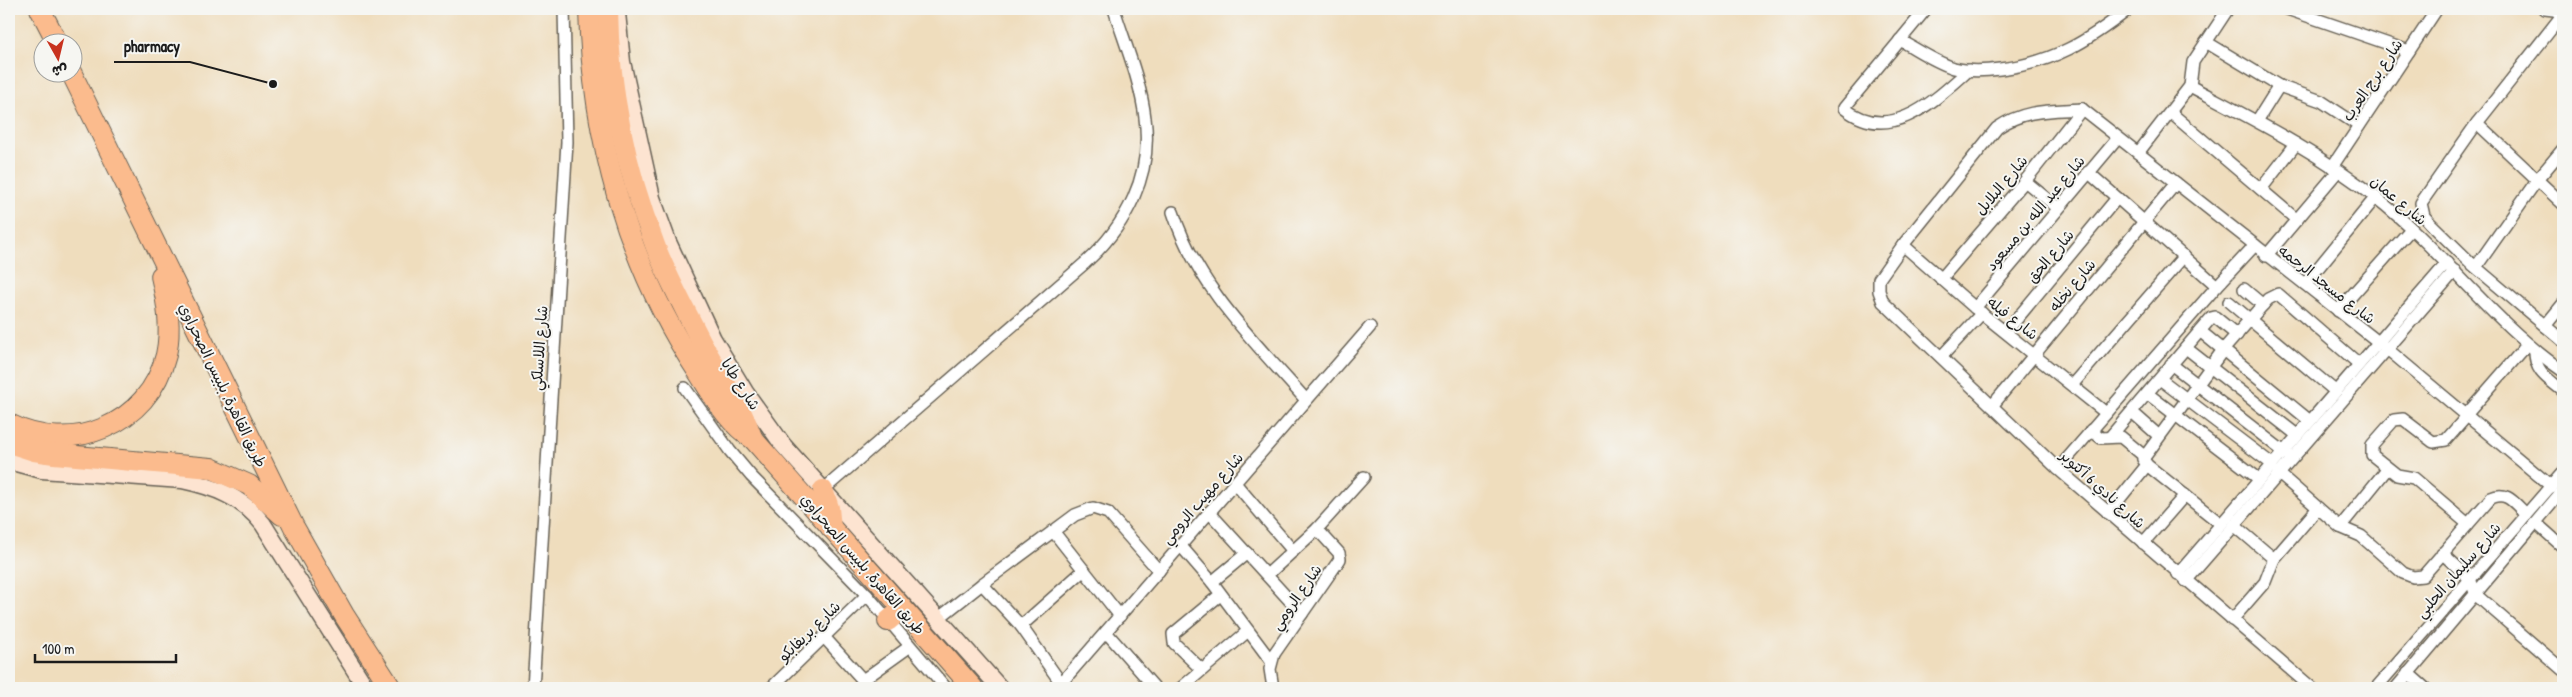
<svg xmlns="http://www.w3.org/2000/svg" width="2572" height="697" viewBox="0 0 2572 697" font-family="'Patrick Hand','Playpen Sans Arabic',sans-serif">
	<rect width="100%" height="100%" fill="#f6f6f2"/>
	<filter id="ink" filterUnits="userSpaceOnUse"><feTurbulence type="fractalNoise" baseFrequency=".02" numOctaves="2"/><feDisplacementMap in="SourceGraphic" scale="10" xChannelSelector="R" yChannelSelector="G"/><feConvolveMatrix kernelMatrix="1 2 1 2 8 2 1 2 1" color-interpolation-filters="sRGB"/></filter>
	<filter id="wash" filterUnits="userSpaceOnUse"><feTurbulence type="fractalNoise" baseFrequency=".0096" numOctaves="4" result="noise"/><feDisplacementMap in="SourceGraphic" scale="20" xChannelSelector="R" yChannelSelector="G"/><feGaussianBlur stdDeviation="1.12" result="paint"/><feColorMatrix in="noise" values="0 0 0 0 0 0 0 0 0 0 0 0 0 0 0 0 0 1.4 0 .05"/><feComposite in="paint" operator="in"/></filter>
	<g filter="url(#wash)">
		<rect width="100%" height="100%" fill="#efddbd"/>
	</g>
	<g filter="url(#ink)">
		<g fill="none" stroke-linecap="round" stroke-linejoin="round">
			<!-- street casing -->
			<g stroke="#666054" stroke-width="14">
				<g id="street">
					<path d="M1926 9 1844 108C1890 145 1934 101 1969 70"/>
					<path d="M2287 9 2409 51"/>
					<path d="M2545 9 2563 11"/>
					<path d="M2563 14 2477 123 2421 203 2424 216 2430 223 2473 265 2563 341"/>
					<path d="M1900 40C1918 50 1935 62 1954 68 1969 72 1985 71 2000 69 2053 63 2088 41 2129 9"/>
					<path d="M2206 42 2279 86 2321 101 2359 126"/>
					<path d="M2190 86C2254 120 2318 152 2375 197 2443 250 2493 323 2563 371"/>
					<path d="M2082 109C2050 111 2025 109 1997 128L1903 245 1879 279V291L1883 302 2058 469 2312 688"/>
					<path d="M2082 109 2386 348 2552 487"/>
					<path d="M2171 113 2297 220"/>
					<path d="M2257 121 2279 86"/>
					<path d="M2477 123 2563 204"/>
					<path d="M2138 153 2190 86 2193 62 2228 9"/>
					<path d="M2332 167 2437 9"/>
					<path d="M2088 172 2217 286 2255 245"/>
					<path d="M2025 181 2058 208"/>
					<path d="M2261 189 2296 144"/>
					<path d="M1173 212C1197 287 1255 342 1306 400"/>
					<path d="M1903 245 1975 308 2106 413"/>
					<path d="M2266 256 2338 171"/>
					<path d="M2476 267 2537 180 2563 149"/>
					<path d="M1941 279 2025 181 2082 109"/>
					<path d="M2305 284 2376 197"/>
					<path d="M2244 289 2263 305"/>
					<path d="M2229 302 2335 391"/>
					<path d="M1975 308 2118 138"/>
					<path d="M2338 311 2411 229"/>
					<path d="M2545 326 2563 304"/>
					<path d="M2200 331 2310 421"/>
					<path d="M2006 332 2117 198"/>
					<path d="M2186 348 2297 435"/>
					<path d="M2535 352C2535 373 2549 379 2563 391"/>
					<path d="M1941 357 1982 313"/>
					<path d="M2171 364 2288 455"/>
					<path d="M2160 379 2272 464"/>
					<path d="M2072 385 2184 256"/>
					<path d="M685 388 730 451 751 476 867 595 946 688"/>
					<path d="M2148 394 2259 479"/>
					<path d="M1992 406 2176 183"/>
					<path d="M2132 412 2159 436"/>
					<path d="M2466 415 2527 345"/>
					<path d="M2467 416 2446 440 2433 442 2403 419 2394 420 2372 445V455L2397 475 2414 478 2468 524"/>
					<path d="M2091 430 2101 438 2121 437 2144 456"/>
					<path d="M2110 437 2211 318 2215 317 2237 335"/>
					<path d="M2058 469 2217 286"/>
					<path d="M2278 473 2340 527 2361 536 2403 573 2413 577 2423 576 2491 498C2507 490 2515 504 2526 514"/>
					<path d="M1235 483 1293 551"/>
					<path d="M823 490 1085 263C1126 226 1153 175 1145 118 1141 82 1125 44 1114 9"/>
					<path d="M1209 512 1302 614"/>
					<path d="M2108 513 2147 465"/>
					<path d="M2536 523 2563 547"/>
					<path d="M2221 524 2147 465 2143 459 2223 350 2268 299 2278 294 2359 364"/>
					<path d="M2234 525 2274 559"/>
					<path d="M2340 527 2387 469"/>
					<path d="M1053 531 1120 616"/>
					<path d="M2143 543 2185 495"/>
					<path d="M1180 545 1212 582 1271 661"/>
					<path d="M2442 553 2470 579 2476 595 2563 670"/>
					<path d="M2178 574 2447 263"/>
					<path d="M1267 575 1317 529 1364 477"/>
					<path d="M2186 581 2455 271"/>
					<path d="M1212 582 1247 553"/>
					<path d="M939 618 982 584"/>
					<path d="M2232 620 2265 582 2274 559 2318 508"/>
					<path d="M1021 626 1084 570"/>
					<path d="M1106 632 1155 688"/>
					<path d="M824 637 870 688"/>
					<path d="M1202 670 1174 643 1173 634 1220 595"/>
					<path d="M2408 673 2425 688"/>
					<path d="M863 680 909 647"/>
					<path d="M1061 683 1021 626 982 584 1075 515 1093 508 1108 513 1159 571"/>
					<path d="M533 688 567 142 564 9"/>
					<path d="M771 688 867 595"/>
					<path d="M1057 688 1370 327"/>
					<path d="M1181 688 1248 631"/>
					<path d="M1273 688 1270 669 1274 654 1340 559 1339 553 1317 529"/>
					<path d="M2376 688 2563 472"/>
					<path d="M2396 688 2563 490"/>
				</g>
			</g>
			<!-- secondary casing -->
			<g stroke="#666054" stroke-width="19">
				<g id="secondary">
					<path d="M617 13 622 62 652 198 668 242 713 339 745 392 783 445 1000 688"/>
					<path d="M9 461 42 470 182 480C215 487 242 497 263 524L366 688"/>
				</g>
			</g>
			<!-- highway casing -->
			<g stroke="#666054" stroke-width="22">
				<g id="highway">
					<path d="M40 9 57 42"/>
					<path d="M589 9C592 138 627 264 698 372 714 397 728 423 753 439L973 688"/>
					<path d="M608 9C609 89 626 170 655 245 667 277 684 307 699 337 716 371 739 401 752 437"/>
					<path d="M71 72 294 527 344 615 391 688"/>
					<path d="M9 424C71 456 149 425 166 355 172 328 167 302 161 276"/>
					<path d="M9 443 34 451 54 454 211 468 249 485 282 515"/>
					<path d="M823 490 829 508 831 528"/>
					<path d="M888 621 902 609"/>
				</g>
			</g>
			<!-- street -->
			<use href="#street" stroke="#fff" stroke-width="11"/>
			<!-- secondary -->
			<use href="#secondary" stroke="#fde4d1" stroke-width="16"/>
			<!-- highway -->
			<use href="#highway" stroke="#fbbb8d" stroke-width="20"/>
		</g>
	</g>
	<g text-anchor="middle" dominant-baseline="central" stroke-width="4" stroke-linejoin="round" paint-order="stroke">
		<!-- street labels -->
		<g font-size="15" fill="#1c1c1c" stroke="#f6f6f2">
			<text transform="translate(2372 80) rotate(-56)">شارع برج العرب</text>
			<text transform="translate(2001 185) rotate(-50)">شارع البلابل</text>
			<text transform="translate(2399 200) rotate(40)">شارع عمان</text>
			<text transform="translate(2035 213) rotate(-50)">شارع عبد الله بن مسعود</text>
			<text transform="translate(2050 256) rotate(-50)">شارع الحق</text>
			<text transform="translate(2327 284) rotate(38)">شارع مسجد الرحمه</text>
			<text transform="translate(2072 285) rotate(-50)">شارع نخله</text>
			<text transform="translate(2013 318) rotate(38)">شارع فيله</text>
			<text transform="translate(539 348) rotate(-86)">شارع اللاسلكي</text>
			<text transform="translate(741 384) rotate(57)">شارع طابا</text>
			<text transform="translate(223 385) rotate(64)">طريق القاهرة, بلبيس الصحراوي</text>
			<text transform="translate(2103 489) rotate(42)">شارع نادي 6 أكتوبر</text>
			<text transform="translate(1202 498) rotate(-49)">شارع مهيب الرومي</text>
			<text transform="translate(863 564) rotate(49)">طريق القاهرة, بلبيس الصحراوي</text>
			<text transform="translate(2458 570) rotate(-49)">شارع سليمان الحلبي</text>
			<text transform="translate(1296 597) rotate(-55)">شارع الرومي</text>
			<text transform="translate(809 631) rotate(-44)">شارع بريفابكو</text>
		</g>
	</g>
	<!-- callouts -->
	<path fill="none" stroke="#1c1c1c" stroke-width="2" d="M273 84L190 62H114"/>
	<circle fill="#1c1c1c" stroke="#f6f6f2" stroke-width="2" cx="273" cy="84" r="5"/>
	<g font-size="16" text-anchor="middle" font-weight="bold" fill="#1c1c1c" stroke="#f6f6f2" stroke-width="4" stroke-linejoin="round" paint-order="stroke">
		<text x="152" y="52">pharmacy</text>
	</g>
	<!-- margin -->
	<rect width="2572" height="697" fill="none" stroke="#f6f6f2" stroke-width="30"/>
	<!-- north arrow -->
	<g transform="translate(58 58) rotate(172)"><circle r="24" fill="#f6f6f2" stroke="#9f9f9c"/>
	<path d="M0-4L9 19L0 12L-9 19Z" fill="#c8321e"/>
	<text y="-8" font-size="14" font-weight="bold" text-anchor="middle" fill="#1c1c1c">ش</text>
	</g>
	<!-- scale -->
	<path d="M35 654v8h141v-8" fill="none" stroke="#1c1c1c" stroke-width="2.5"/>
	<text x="42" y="654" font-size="15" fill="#1c1c1c" stroke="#f6f6f2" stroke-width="4" paint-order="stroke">100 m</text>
</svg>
